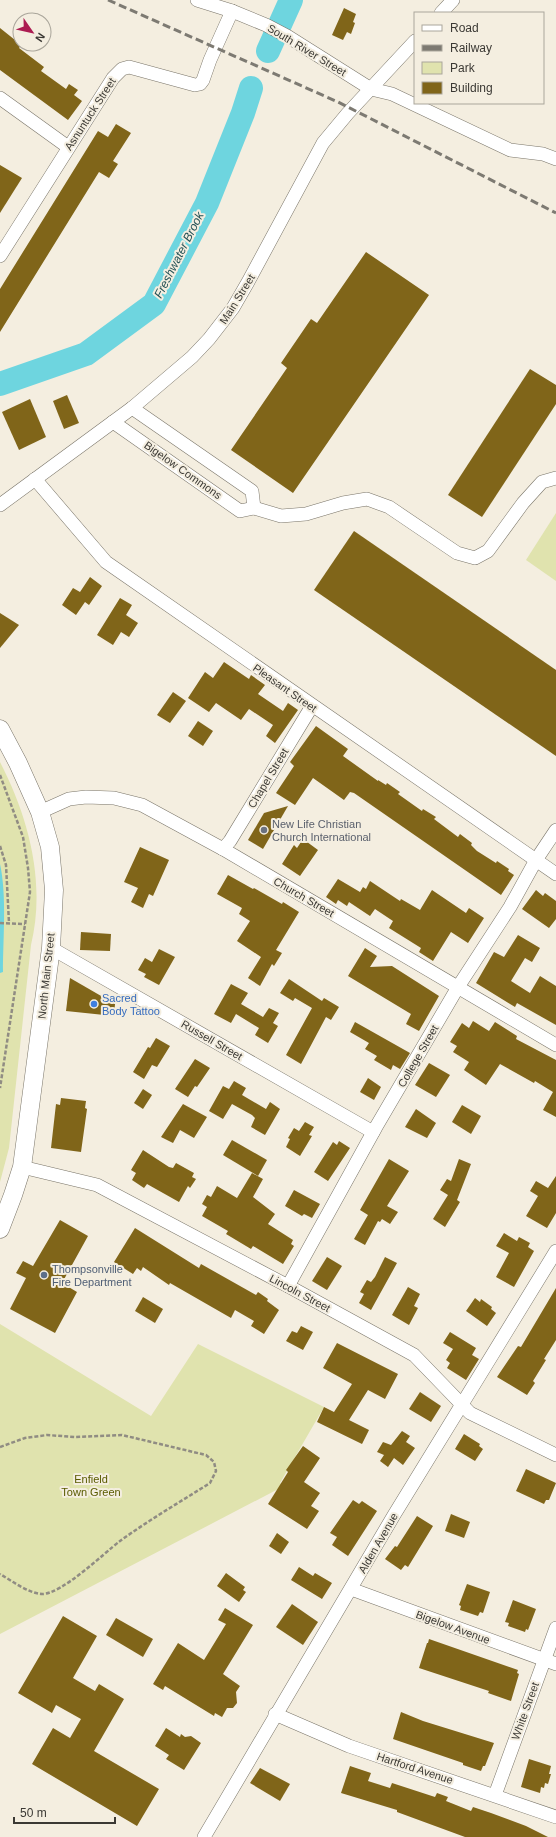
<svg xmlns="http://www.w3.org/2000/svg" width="556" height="1837" viewBox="0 0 556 1837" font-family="Helvetica,sans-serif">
	<rect width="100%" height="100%" fill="#f4eee0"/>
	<!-- green -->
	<g fill="#e0e3ae">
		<path d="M556 513V581L526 560Z"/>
		<path d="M0 762C29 818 46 883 31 945L9 1148 0 1182Z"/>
		<path d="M0 1324 151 1416 198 1344 324 1407 280 1483 284 1486 0 1634Z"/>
	</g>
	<!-- water -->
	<path fill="#6ed5df" d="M0 864C7 895 3 940 3 972L0 973Z"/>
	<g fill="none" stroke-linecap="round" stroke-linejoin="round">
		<!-- river -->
		<g stroke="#6ed5df" stroke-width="24">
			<path d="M268 51 291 0"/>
			<path d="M0 384 86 354 154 304 207 203 243 113 251 88"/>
		</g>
	</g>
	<!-- building -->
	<g fill="#806519">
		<path d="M344 8 356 14 353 22 355 23 351 34 347 32 343 40 332 35Z"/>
		<path d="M0 28 20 44H22L19 48 44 67 41 71 66 89 69 84 78 90 74 95 82 101 68 120 0 70Z"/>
		<path d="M116 124 131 133 113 161 118 164 109 178 99 172 0 332V289L98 131 108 137Z"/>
		<path d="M0 165 22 178 0 213Z"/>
		<path d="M366 252 429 295 293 493 231 450 287 368 281 363 311 319 317 323Z"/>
		<path d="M530 369 556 385V404L482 517 448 495Z"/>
		<path d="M67 395 79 423 64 429 53 401Z"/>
		<path d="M30 399 46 437 19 450 2 412Z"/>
		<path d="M354 531 556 670V756L314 590Z"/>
		<path d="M90 577 102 586 89 605 85 602 76 615 62 605 73 588 80 592Z"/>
		<path d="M120 598 132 605 126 615 138 623 129 637 121 632 113 645 97 635Z"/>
		<path d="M0 613 19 625 0 648Z"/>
		<path d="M224 662 249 679 251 675 265 685 258 694 283 711 288 703 298 710 275 743 266 736 273 725 249 709 241 720 216 703 209 712 188 698 205 672 213 678Z"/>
		<path d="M173 692 186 701 170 723 157 715Z"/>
		<path d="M198 721 213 731 203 746 188 736Z"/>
		<path d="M316 726 348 749 343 756 378 781V780L386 785 387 783 400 792 398 794 422 811 423 809 436 817 434 819 458 837 460 834 472 843 471 845 477 851 496 863 497 861 509 869 508 871 514 875 501 895 354 793 350 792 344 800 313 778 295 805 276 793 294 766 290 762Z"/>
		<path d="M288 806 263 849 248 840 264 813Z"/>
		<path d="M303 839 318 850 300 876 282 864 294 845 297 848Z"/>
		<path d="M140 847 169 860 153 896 149 894 143 908 131 902 138 888 124 882Z"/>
		<path d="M228 875 253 889 254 888 282 904 283 902 299 912 276 950 282 953 274 966 272 964 260 986 248 978 261 957 237 941 250 921 239 914 242 908 217 894Z"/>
		<path d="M338 879 360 892 363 887 366 889 370 881 400 901 401 899 420 910 432 890 466 913 469 908 484 918 468 943 451 932 433 961 419 952 421 948 389 928 393 921 375 909 370 916 349 902 347 906 338 900 336 904 326 897Z"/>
		<path d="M536 890 543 896 545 893 556 901V919L549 928 522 909Z"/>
		<path d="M81 932 111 934 110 951 80 950Z"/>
		<path d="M518 935 540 948 532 962 525 958 511 981 530 993 540 976 556 986V1025L517 1003 515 1007 476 983 494 952 504 957Z"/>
		<path d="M365 948 377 956 370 967 392 966 439 996 419 1031 406 1024 411 1014 348 976Z"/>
		<path d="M159 949 175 957 159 985 144 977 146 974 138 970 145 958 152 962Z"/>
		<path d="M70 978 115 1004 114 1016 66 1011Z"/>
		<path d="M289 979 322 1001 324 998 339 1007 331 1020 326 1017 301 1064 286 1055 312 1008 295 998 293 1001 280 993Z"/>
		<path d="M231 984 248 993 241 1004 263 1017 269 1008 279 1013 273 1023 278 1026 268 1043 255 1035 259 1028 236 1014 231 1023 214 1014Z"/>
		<path d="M473 1021 489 1031 495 1022 517 1036 516 1039 556 1060V1117L543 1110 553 1092 535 1081 534 1083 500 1064 486 1085 464 1070 469 1062 453 1052 457 1046 450 1042 462 1023 469 1028Z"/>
		<path d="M355 1022 410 1053 400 1069 393 1065 391 1070 374 1060 377 1056 365 1049 369 1043 350 1032Z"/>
		<path d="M156 1038 170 1046 157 1067 152 1065 144 1079 133 1072 148 1047 150 1048Z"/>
		<path d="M195 1059 210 1068 197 1087 195 1086 188 1097 175 1089Z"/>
		<path d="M429 1063 450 1075 436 1097 415 1085Z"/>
		<path d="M368 1078 381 1087 374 1100 360 1092Z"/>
		<path d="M234 1081 246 1088 242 1095 266 1109 270 1102 280 1109 265 1135 251 1127 255 1118 252 1115 232 1104 223 1119 209 1111 223 1086 229 1089Z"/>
		<path d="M143 1089 152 1095 143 1109 134 1103Z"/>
		<path d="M61 1098 86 1101 85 1108 87 1109 81 1152 51 1148 56 1104 60 1105Z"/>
		<path d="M183 1104 207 1117 194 1138 180 1130 173 1143 161 1137Z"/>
		<path d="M462 1105 481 1116 471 1134 452 1122Z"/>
		<path d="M416 1109 436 1123 427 1138 405 1127Z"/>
		<path d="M305 1122 314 1127 309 1135 312 1136 300 1156 286 1147 290 1139 288 1138 294 1128 299 1131Z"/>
		<path d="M232 1140 267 1160 258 1176 223 1155Z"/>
		<path d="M339 1141 350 1148 328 1181 314 1172 333 1142 337 1145Z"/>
		<path d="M143 1150 169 1167 173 1168 176 1163 194 1173 192 1177 196 1179 190 1188 188 1186 179 1202 147 1184 144 1188 132 1180 136 1173 131 1170Z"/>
		<path d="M389 1159 409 1171 387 1206 398 1212 390 1224 382 1219 380 1222 378 1221 365 1245 354 1239 368 1215 360 1210Z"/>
		<path d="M459 1159 471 1164 457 1200 460 1202 445 1227 433 1219 448 1195 440 1190 447 1179 451 1181Z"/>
		<path d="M252 1173 263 1179 253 1197 275 1214 268 1224 293 1240 291 1244 294 1246 283 1264 253 1246 251 1249 226 1234 228 1231 202 1216 207 1207 202 1204 207 1195 211 1197 217 1186 237 1198Z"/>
		<path d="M556 1176V1213L547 1228 526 1216 538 1196 530 1191 536 1181 548 1188Z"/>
		<path d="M294 1190 320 1204 312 1218 304 1214 302 1216 285 1206Z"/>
		<path d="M60 1220 88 1236 62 1283 77 1292 55 1333 10 1309 26 1278 16 1273 23 1261 33 1266Z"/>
		<path d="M135 1228 199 1268 201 1264 256 1295 258 1292 268 1299 267 1301 279 1310 264 1334 251 1326 254 1321 235 1310 231 1318 170 1283 169 1285 143 1267 141 1271 137 1268 133 1274 114 1262Z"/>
		<path d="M504 1233 517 1241 519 1237 530 1243 528 1247 534 1251 514 1287 496 1277 509 1253 496 1246Z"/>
		<path d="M327 1257 342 1266 327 1290 312 1281Z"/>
		<path d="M385 1257 397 1263 371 1310 359 1303 364 1294 360 1292 367 1280 371 1282 375 1277Z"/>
		<path d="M408 1287 420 1294 414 1306 418 1308 409 1325 392 1315Z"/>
		<path d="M556 1288V1340L544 1359 546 1360 533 1381 535 1383 527 1395 497 1377 518 1346 521 1347Z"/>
		<path d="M143 1297 163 1309 155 1323 135 1311Z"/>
		<path d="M475 1298 480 1302 481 1299 492 1307 491 1309 496 1313 487 1326 466 1311Z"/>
		<path d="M301 1326 313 1332 303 1350 286 1341 292 1331 297 1333Z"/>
		<path d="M450 1332 476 1348 472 1355 479 1359 466 1380 447 1368 450 1363 446 1360 453 1349 443 1343Z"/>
		<path d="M337 1343 398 1374 385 1399 368 1390 349 1420 369 1430 362 1444 317 1422 324 1407 334 1412 352 1384 323 1368Z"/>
		<path d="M420 1392 441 1406 431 1422 409 1409Z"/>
		<path d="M402 1431 410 1436 406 1442 415 1448 403 1465 394 1458 388 1467 380 1461 384 1455 377 1452 383 1442 391 1445Z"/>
		<path d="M464 1434 480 1444 479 1446 483 1449 475 1461 455 1449Z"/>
		<path d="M303 1446 320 1458 304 1482 320 1493 311 1506 319 1511 307 1529 268 1504 288 1472 286 1470Z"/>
		<path d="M526 1469 556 1483 549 1500H546L544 1504 516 1491Z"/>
		<path d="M353 1500 359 1504 362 1501 377 1511 348 1556 332 1545 337 1537 330 1533Z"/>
		<path d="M451 1514 470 1522 464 1538 445 1531Z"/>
		<path d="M417 1516 433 1526 408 1567 405 1565 401 1570 385 1559 395 1546 397 1547Z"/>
		<path d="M277 1533 289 1542 281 1554 269 1546Z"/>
		<path d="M299 1567 313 1576 315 1573 332 1583 322 1599 291 1580Z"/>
		<path d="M226 1573 245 1587 243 1590 246 1592 239 1602 217 1586Z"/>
		<path d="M467 1584 490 1592 483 1613 480 1612 478 1616 460 1610 461 1606 459 1605Z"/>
		<path d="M513 1600 536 1609 528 1630 526 1629 525 1632 508 1626 509 1623 505 1622Z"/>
		<path d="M292 1604 318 1622 303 1645 276 1627Z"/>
		<path d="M225 1608 253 1625 223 1674 240 1686 236 1692 237 1703 233 1708H227L222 1717 215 1713 214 1716 165 1686 163 1690 153 1684 178 1643 204 1660 226 1624 218 1620Z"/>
		<path d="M63 1616 97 1636 73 1678 95 1691 99 1684 124 1699 94 1751 159 1789 137 1826 32 1764 53 1728 70 1738 81 1719 56 1705 52 1713 18 1693Z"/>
		<path d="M116 1618 153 1639 143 1657 106 1635Z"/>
		<path d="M429 1639 518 1670 517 1673 519 1674 511 1701 488 1693 489 1691 419 1668 427 1643H428Z"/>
		<path d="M401 1712 423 1721 494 1743 485 1766H483L481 1771 463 1765V1763L393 1739Z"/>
		<path d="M166 1728 180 1737 181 1734 185 1737 191 1736 201 1743 184 1770 166 1759 169 1755 155 1746Z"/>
		<path d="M529 1759 551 1766 549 1774H551L548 1784 545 1783 544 1788 541 1787 540 1793 521 1787Z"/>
		<path d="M350 1766 371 1773 368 1781 390 1788 392 1783 435 1797 437 1793 448 1797 446 1801 471 1811 473 1807 491 1813 526 1826 548 1837H465L397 1812V1810L341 1793Z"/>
		<path d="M260 1768 290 1784 280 1801 250 1783Z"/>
	</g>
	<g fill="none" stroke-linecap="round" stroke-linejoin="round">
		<!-- street casing -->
		<g stroke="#7a7569" stroke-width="14">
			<g id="street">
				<path d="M197 0 232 11 266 25 287 36 371 89 392 94 510 150 543 154 556 159"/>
				<path d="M441 13 453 0"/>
				<path d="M0 98 68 147"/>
				<path d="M0 256 113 78 122 69 129 67 195 85 200 84 203 80 210 60 232 11"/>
				<path d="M132 408 252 491 254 508"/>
				<path d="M113 422 240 511 254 508 281 516 306 514 343 503 367 499 389 507 457 553 475 558 488 551 523 503 542 482 556 478"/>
				<path d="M35 479 106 562 556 874"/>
				<path d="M0 505 132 408 192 357 209 339 233 308 248 282 323 143 348 113 415 41"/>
				<path d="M40 812 69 799 86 797 114 798 142 805 223 849 556 1045"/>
				<path d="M223 849 230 841 312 706"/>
				<path d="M51 948 373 1132"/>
				<path d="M22 1167 97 1185 288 1286 414 1355 470 1413 556 1455"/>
				<path d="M288 1286 376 1127 458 987 510 907 536 860 556 830"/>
				<path d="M351 1589 556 1664"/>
				<path d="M275 1714 349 1746 556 1817"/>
				<path d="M495 1795 556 1628"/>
				<path d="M204 1837 394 1515 556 1251"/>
			</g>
		</g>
		<!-- secondary casing -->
		<g stroke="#7a7569" stroke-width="19">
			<path id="secondary" d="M0 729 18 763 40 812 50 847 54 890 51 948 22 1167 13 1195 0 1229"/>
		</g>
		<!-- path -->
		<g stroke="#908c83" stroke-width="2.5" stroke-dasharray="4 2" stroke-linecap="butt">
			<path d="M0 775 23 837 28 868 30 892 0 1088"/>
			<path d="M0 846 6 865 9 923"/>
			<path d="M0 923 25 924"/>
			<path d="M0 1447 25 1438 47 1435 75 1437 122 1435 206 1455 214 1462 216 1471 210 1483C180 1502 149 1520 120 1541 103 1554 62 1594 42 1594 28 1593 12 1581 0 1574"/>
		</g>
		<!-- street -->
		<use href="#street" stroke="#fff" stroke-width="13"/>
		<!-- secondary -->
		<use href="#secondary" stroke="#fff" stroke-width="18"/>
		<!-- rail -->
		<path stroke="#7d7a72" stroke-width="3" stroke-dasharray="8 4" stroke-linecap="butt" d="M108 0 338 102 556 213"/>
	</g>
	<!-- markers -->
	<circle fill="#6b7280" stroke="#f4eee0" stroke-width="1.5" cx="264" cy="830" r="4"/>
	<circle fill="#3f7fe0" stroke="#f4eee0" stroke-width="1.5" cx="94" cy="1004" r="4"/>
	<circle fill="#5c6f8a" stroke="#f4eee0" stroke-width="1.5" cx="44" cy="1275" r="4"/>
	<g text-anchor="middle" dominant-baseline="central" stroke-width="4" stroke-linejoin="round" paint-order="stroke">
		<!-- street labels -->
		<g font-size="11" fill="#3b3934" stroke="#f4eee0">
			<text transform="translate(307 50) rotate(31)">South River Street</text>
			<text transform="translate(90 114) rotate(-57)">Asnuntuck Street</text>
			<text transform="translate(237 299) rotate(-58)">Main Street</text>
			<text transform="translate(183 470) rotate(35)">Bigelow Commons</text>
			<text transform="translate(285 688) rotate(35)">Pleasant Street</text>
			<text transform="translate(268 778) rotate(-59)">Chapel Street</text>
			<text transform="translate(304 897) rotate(30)">Church Street</text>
			<text transform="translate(46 976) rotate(-84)">North Main Street</text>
			<text transform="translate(212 1040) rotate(30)">Russell Street</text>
			<text transform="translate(418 1056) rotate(-60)">College Street</text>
			<text transform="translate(300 1293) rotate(28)">Lincoln Street</text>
			<text transform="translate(378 1543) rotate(-60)">Alden Avenue</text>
			<text transform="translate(453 1627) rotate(20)">Bigelow Avenue</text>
			<text transform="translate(525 1711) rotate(-70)">White Street</text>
			<text transform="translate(415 1768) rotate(18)">Hartford Avenue</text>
		</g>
		<!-- worship labels -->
		<g font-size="11" fill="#5b616d" stroke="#f4eee0" text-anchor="start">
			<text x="272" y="824">New Life Christian<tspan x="272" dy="13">Church International</tspan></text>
		</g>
		<!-- shop labels -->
		<g font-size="11" fill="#366cbe" stroke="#f4eee0" text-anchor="start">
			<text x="102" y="998">Sacred<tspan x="102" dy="13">Body Tattoo</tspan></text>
		</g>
		<!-- service labels -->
		<g font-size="11" fill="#4e5e75" stroke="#f4eee0" text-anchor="start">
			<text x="52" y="1269">Thompsonville<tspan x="52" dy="13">Fire Department</tspan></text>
		</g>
		<!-- park labels -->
		<g font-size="11" fill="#5a5b00" stroke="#f4eee0">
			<text x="91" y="1479">Enfield<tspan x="91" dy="13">Town Green</tspan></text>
		</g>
		<!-- water labels -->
		<g font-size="12" font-style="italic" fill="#235155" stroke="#f4eee0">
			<text transform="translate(179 255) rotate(-63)">Freshwater Brook</text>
		</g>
	</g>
	<!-- legend -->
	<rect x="414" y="12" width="130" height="92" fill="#f4eee0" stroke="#aaa69b"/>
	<rect x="422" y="25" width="20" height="6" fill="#ffffff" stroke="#aaa69b"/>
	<text x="450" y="32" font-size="12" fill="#3b3934">Road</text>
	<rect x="422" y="45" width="20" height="6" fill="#7d7a72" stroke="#aaa69b"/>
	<text x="450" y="52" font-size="12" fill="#3b3934">Railway</text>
	<rect x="422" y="62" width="20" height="12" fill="#e0e3ae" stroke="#aaa69b"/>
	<text x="450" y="72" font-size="12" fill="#3b3934">Park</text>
	<rect x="422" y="82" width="20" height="12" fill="#806519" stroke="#aaa69b"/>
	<text x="450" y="92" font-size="12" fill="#3b3934">Building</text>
	<!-- north arrow -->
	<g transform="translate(32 32) rotate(124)"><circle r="19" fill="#f4eee0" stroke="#aaa69b"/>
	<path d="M0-3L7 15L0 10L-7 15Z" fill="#ac1c51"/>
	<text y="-6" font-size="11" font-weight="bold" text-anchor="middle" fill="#3b3934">N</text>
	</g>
	<!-- scale -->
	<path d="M14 1817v6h101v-6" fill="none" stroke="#3b3934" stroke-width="2"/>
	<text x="20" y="1817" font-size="12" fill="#3b3934" stroke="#f4eee0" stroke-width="3" paint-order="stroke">50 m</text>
</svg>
